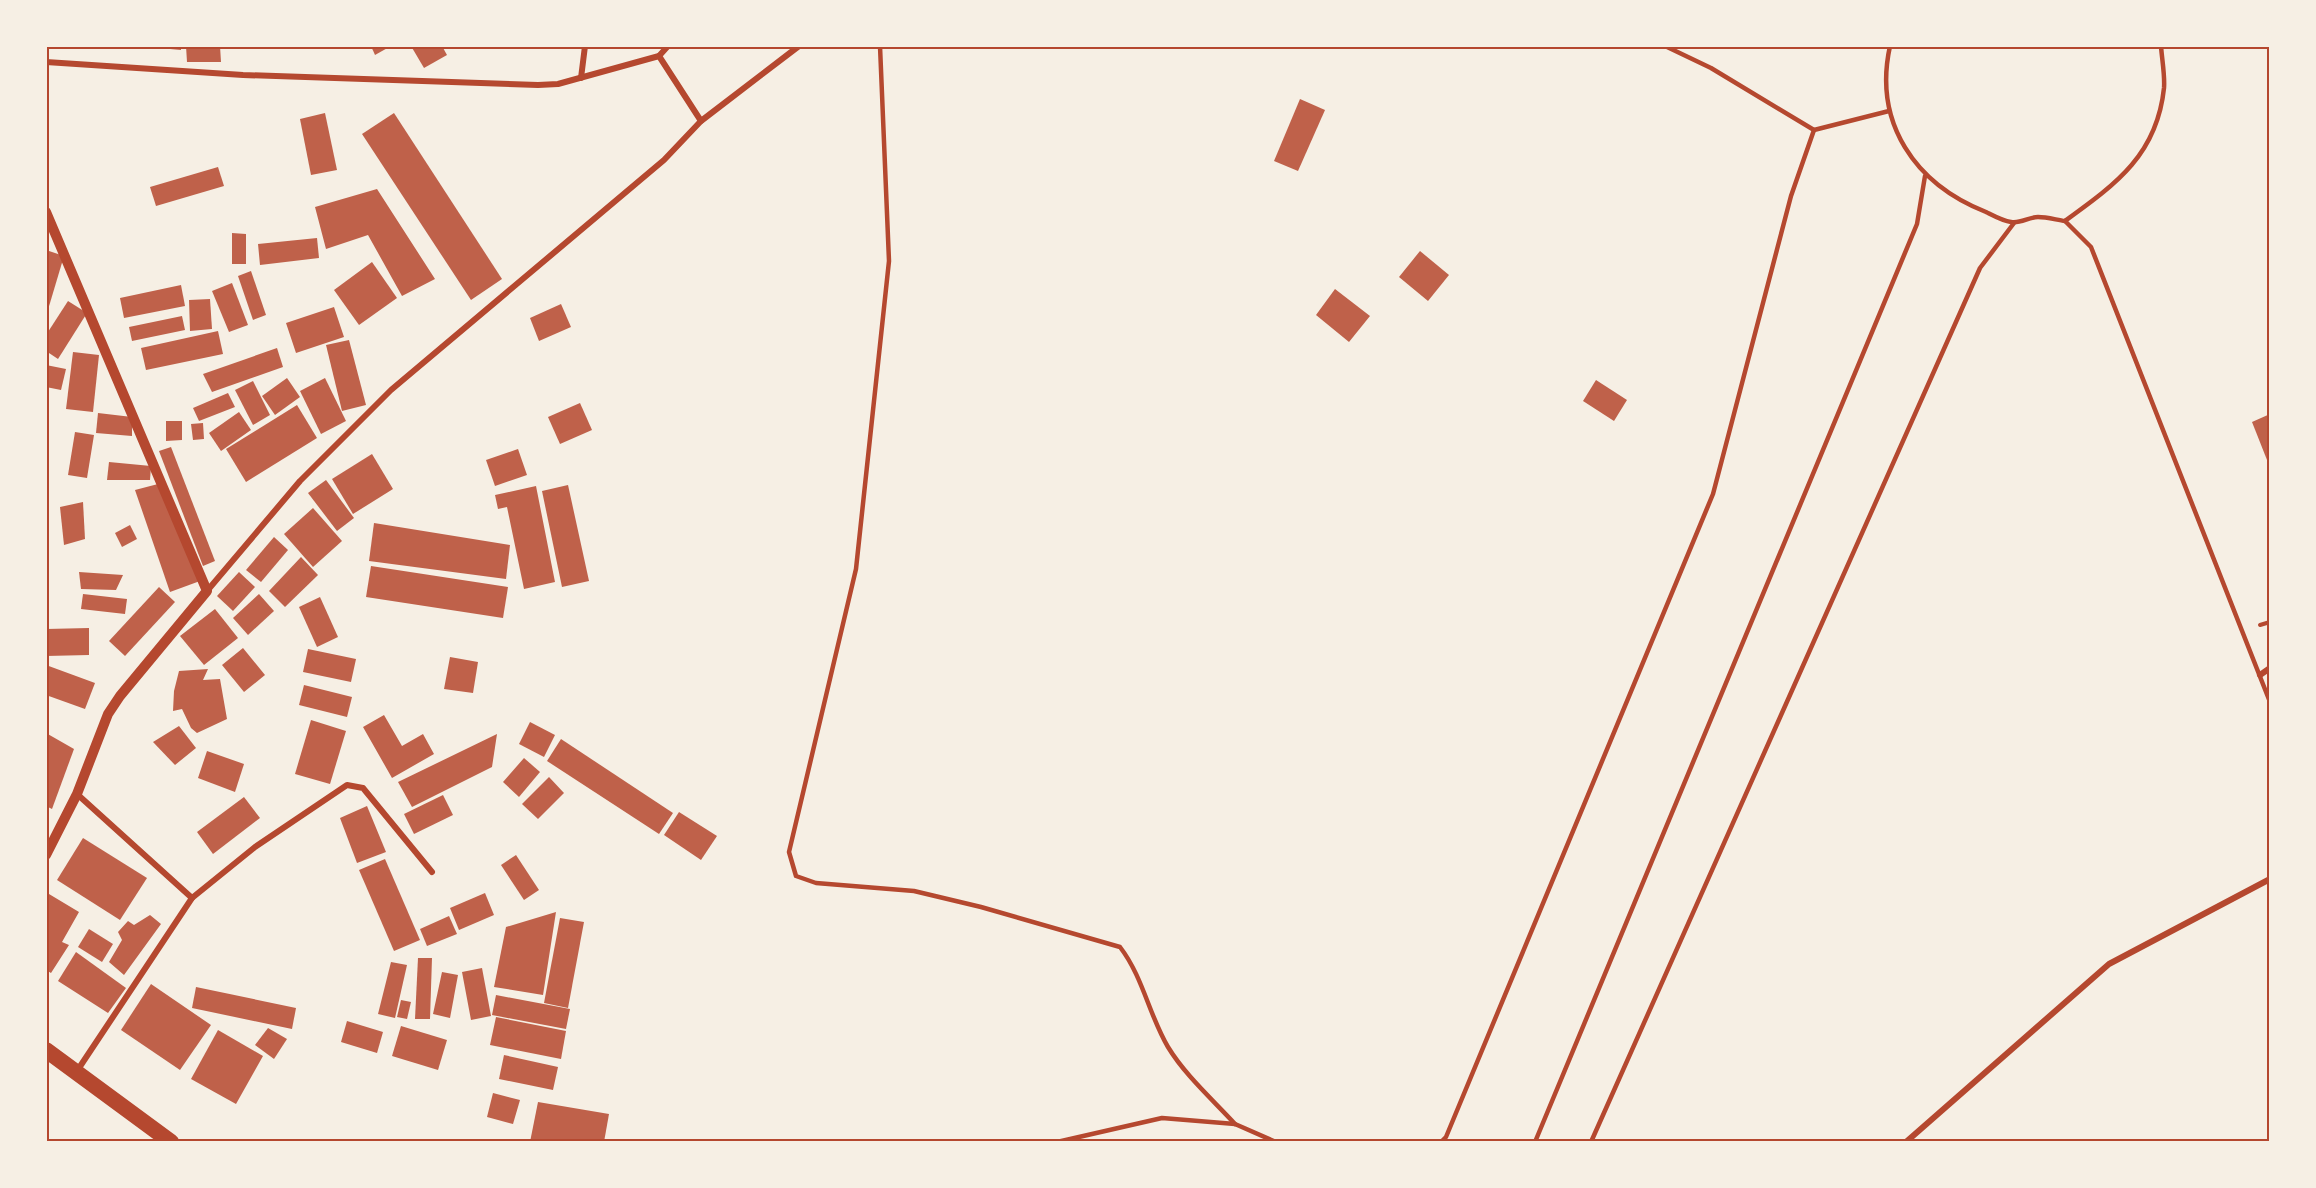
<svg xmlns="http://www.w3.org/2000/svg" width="2316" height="1188" viewBox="0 0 2316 1188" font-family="'Open Sans',sans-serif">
	<rect width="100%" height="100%" fill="#f6efe4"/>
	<!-- building -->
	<g fill="#bf614a">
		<path d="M159 46H181V50L159 48Z"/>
		<path d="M186 46H220L221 62H187Z"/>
		<path d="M371 46H391L375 55Z"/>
		<path d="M411 46H442L447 55 424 68Z"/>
		<path d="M1300 99 1325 110 1298 171 1274 161Z"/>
		<path d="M325 113 337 170 311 175 300 119Z"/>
		<path d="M394 113 502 279 471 300 362 134Z"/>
		<path d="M218 167 224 186 156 206 150 187Z"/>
		<path d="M377 189 435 279 402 296 368 235 326 249 315 207Z"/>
		<path d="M232 233 246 234V264H232Z"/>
		<path d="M317 238 319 258 260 265 258 244Z"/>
		<path d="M46 250 64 256 47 313H46Z"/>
		<path d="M1420 251 1449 275 1428 301 1399 277Z"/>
		<path d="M372 262 397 298 359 325 334 290Z"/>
		<path d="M251 271 266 315 253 320 238 276Z"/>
		<path d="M232 283 248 325 229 332 212 291Z"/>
		<path d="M181 285 185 306 124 318 120 298Z"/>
		<path d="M1335 289 1370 316 1349 342 1316 315Z"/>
		<path d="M210 299 212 329 190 331 189 300Z"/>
		<path d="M68 301 87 313 58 359 46 351V335Z"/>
		<path d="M561 304 571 327 539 341 530 318Z"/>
		<path d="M334 307 344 337 296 353 286 323Z"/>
		<path d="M182 316 185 330 132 341 129 327Z"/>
		<path d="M218 331 223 354 146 370 141 348Z"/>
		<path d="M349 340 366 405 342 411 326 345Z"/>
		<path d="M277 348 283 367 212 392 203 374Z"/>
		<path d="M73 352 99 355 93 412 66 409Z"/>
		<path d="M46 365 66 369 61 390 46 387Z"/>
		<path d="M287 378 300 397 275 415 262 396Z"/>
		<path d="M325 378 346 421 321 434 300 391Z"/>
		<path d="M1596 380 1627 400 1614 421 1583 401Z"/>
		<path d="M253 381 270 415 253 425 235 390Z"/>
		<path d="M228 393 235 407 199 421 193 408Z"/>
		<path d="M580 403 592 430 560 444 548 417Z"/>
		<path d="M297 405 317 438 246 482 226 449Z"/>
		<path d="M239 412 251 430 221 451 209 433Z"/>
		<path d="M98 413 132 417V436L96 433Z"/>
		<path d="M2270 414V465H2269L2252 422Z"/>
		<path d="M166 421H182V440L166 441Z"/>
		<path d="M203 423 204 439 193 440 191 424Z"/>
		<path d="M75 432 94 435 87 478 68 475Z"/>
		<path d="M171 447 215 561 203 566 159 451Z"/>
		<path d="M518 449 527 475 495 486 486 460Z"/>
		<path d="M372 454 393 489 353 514 332 479Z"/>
		<path d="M109 462 151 466 150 480H107Z"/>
		<path d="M326 480 354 518 337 531 308 493Z"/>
		<path d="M158 484 200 581 170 592 135 490Z"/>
		<path d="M568 485 589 581 562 587 542 491Z"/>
		<path d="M536 486 555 582 524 589 507 507 498 509 495 495Z"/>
		<path d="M83 502 85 539 64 545 60 507Z"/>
		<path d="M313 508 342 541 313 567 284 534Z"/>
		<path d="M374 523 510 545 506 579 369 561Z"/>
		<path d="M130 525 137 539 122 547 115 533Z"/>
		<path d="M274 537 288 550 261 582 246 570Z"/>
		<path d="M301 557 318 575 285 607 269 591Z"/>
		<path d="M371 566 508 587 503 618 366 597Z"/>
		<path d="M79 572 123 575 116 590 81 589Z"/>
		<path d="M239 572 255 587 233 611 217 596Z"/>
		<path d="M159 587 175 602 125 656 109 641Z"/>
		<path d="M83 594 127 599 125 614 81 609Z"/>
		<path d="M259 594 274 611 248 635 233 618Z"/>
		<path d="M320 597 338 637 317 647 299 607Z"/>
		<path d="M215 609 238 638 204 665 180 636Z"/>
		<path d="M89 628V655L46 656V629Z"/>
		<path d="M243 648 265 675 244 692 222 665Z"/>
		<path d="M308 649 356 659 351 682 303 672Z"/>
		<path d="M450 657 478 662 473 693 444 689Z"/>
		<path d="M46 665 95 683 85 709 46 695Z"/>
		<path d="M208 669 203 680 220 679 227 719 197 733 191 728 182 709 173 711 174 691 179 671Z"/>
		<path d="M304 685 352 697 347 717 299 705Z"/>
		<path d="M384 715 402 746 423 734 434 754 392 778 363 727Z"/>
		<path d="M311 720 346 731 330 784 295 774Z"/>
		<path d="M530 722 555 735 544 757 519 744Z"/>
		<path d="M179 726 196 748 175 765 153 742Z"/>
		<path d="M46 733 74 749 52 809 46 806Z"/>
		<path d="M497 734 492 767 412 807 398 782Z"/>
		<path d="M561 739 673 813 659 834 547 761Z"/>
		<path d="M207 751 244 764 235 792 198 778Z"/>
		<path d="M524 758 540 772 519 797 503 782Z"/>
		<path d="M549 777 564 793 538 819 522 804Z"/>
		<path d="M443 795 453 815 414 834 404 814Z"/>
		<path d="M244 797 260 818 213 854 197 832Z"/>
		<path d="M367 806 386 852 357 863 340 818Z"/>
		<path d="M679 812 717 836 701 860 664 835Z"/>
		<path d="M83 838 147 878 120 920 57 880Z"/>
		<path d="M516 855 539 890 524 900 501 865Z"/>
		<path d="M385 859 420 940 394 951 359 870Z"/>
		<path d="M485 893 494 915 459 930 450 908Z"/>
		<path d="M49 894 79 912 62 942 69 945 51 973 46 970V898Z"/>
		<path d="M556 912 543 995 494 987 506 927Z"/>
		<path d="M150 915 161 924 124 975 109 962 122 940 118 932 128 921 134 925Z"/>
		<path d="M449 916 457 934 427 946 420 929Z"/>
		<path d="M560 918 584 922 568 1008 544 1003Z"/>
		<path d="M89 929 113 944 102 962 78 947Z"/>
		<path d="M76 952 126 988 108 1013 58 981Z"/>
		<path d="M418 958H432L430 1019H415Z"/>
		<path d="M391 962 407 965 395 1018 378 1014Z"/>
		<path d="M482 968 491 1016 471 1020 462 972Z"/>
		<path d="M442 972 458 975 450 1018 433 1014Z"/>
		<path d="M151 984 211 1025 180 1070 121 1030Z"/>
		<path d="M196 987 296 1008 292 1029 192 1008Z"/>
		<path d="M496 995 570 1009 566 1029 492 1015Z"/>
		<path d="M401 1000 411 1002 407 1019 397 1017Z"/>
		<path d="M496 1017 566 1031 561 1059 490 1045Z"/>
		<path d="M347 1021 383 1032 377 1053 341 1042Z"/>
		<path d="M401 1026 447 1040 438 1070 392 1056Z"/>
		<path d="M268 1028 287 1039 274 1059 255 1045Z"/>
		<path d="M218 1030 263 1056 236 1104 191 1079Z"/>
		<path d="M504 1055 558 1067 553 1090 499 1079Z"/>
		<path d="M493 1093 520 1100 513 1124 487 1117Z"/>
		<path d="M538 1102 609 1114 604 1142H530Z"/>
	</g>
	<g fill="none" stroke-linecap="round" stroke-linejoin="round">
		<!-- path -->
		<path stroke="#b5482f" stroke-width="4" d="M2260 625 2270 622"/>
		<!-- service -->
		<g stroke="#b5482f" stroke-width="4.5">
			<path d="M880 46 889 261 856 569 789 852 796 876 816 883 914 891 981 907 1120 947C1143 977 1149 1015 1168 1047 1185 1075 1212 1099 1235 1124"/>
			<path d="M1665 46 1711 68 1814 130"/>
			<path d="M1890 46C1873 123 1915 184 1986 212 1994 216 2003 221 2011 222 2020 224 2029 217 2038 217 2047 217 2057 220 2065 221 2116 184 2157 155 2164 88 2165 75 2162 60 2161 46"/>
			<path d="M2065 221 2091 247 2270 702"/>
			<path d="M1057 1142 1162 1118 1235 1124 1276 1142"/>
			<path d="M1441 1142 1446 1137 1713 494 1791 196 1814 130 1889 111"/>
			<path d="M1535 1142 1917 224 1925 176"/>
			<path d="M1591 1142 1980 268 2014 223"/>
		</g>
		<!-- minor -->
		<g stroke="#b5482f" stroke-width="6">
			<path d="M659 56 701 121"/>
			<path d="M46 62 243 75 538 85 558 84 659 56 668 46"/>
			<path d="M581 78 585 46"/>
			<path d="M207 591 300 481 391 390 664 160 701 121 799 46"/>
			<path d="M2260 675 2270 668"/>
			<path d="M77 794 192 898"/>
			<path d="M77 1071 192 898 255 847 347 785 363 788 432 872"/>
			<path d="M1906 1142 2109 964 2270 879"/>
		</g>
		<!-- tertiary -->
		<path stroke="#b5482f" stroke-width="10" d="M46 212 207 591 120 696 108 714 77 794 46 855"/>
		<!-- trunk -->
		<path stroke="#b5482f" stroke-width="16" d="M46 1050 171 1142"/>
	</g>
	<!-- border -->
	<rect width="2316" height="1188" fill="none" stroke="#f6efe4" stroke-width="96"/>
	<rect x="48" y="48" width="2220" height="1092" fill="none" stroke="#b5482f" stroke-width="2"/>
</svg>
